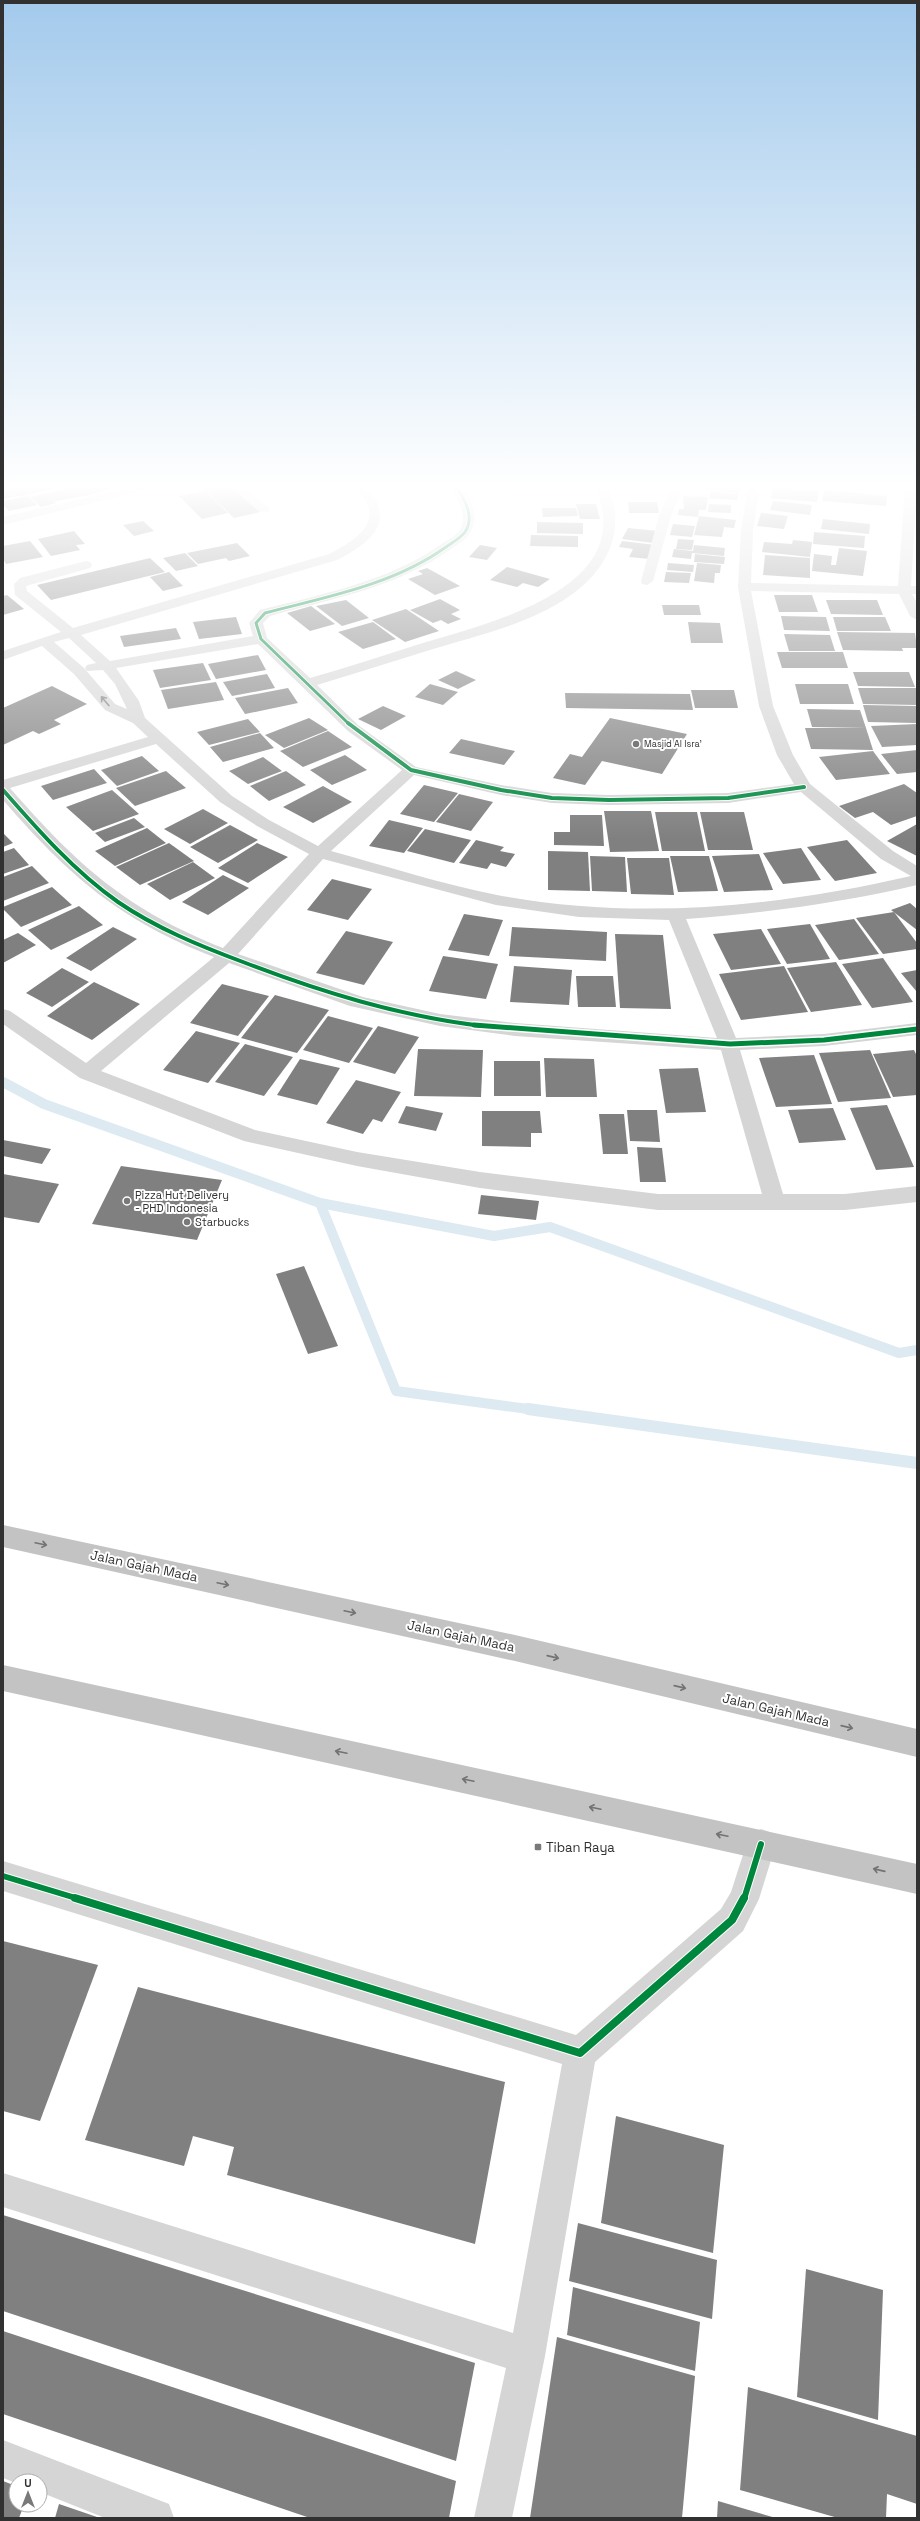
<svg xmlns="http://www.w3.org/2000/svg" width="920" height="2521" viewBox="0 0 920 2521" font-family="'Space Grotesk',sans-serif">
	<rect width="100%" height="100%" fill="#fff"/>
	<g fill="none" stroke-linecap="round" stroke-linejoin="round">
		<!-- stream-far1 -->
		<g stroke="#ddeaf1" stroke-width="10">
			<path d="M3 1082 44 1104 320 1203 494 1236 550 1227 899 1353 917 1350"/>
			<path d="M320 1203 396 1391 535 1410"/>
		</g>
		<!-- stream -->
		<path stroke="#ddeaf1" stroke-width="12" d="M528 1409 917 1463"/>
	</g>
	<!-- building -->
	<g fill="#808080">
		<path d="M3 487H23L30 494 14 497Z"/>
		<path d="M24 487H50L53 489 31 494Z"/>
		<path d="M73 487H116L85 496 55 501 49 495 56 503 41 507 30 497Z"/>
		<path d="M202 487H233L260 512 234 518Z"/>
		<path d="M706 487H741L739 493 705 489Z"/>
		<path d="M773 487 819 491 817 502 771 498Z"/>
		<path d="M3 488 13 497 3 499Z"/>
		<path d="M824 490 887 496 886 506 822 501Z"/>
		<path d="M205 491 228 513 202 519 179 496Z"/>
		<path d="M711 491 739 494 737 500 709 498Z"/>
		<path d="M28 496 37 505 9 511 3 505V501Z"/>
		<path d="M683 496 708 497 706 510H699L698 517 678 515 679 509H684Z"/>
		<path d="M773 501 812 505 810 515 770 510Z"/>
		<path d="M628 502H657L659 513H629Z"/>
		<path d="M576 504H596L600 519H580Z"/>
		<path d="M709 504 731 505V513L708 512Z"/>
		<path d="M542 508H576L578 516 543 517Z"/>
		<path d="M761 513 788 516 784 529 757 526Z"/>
		<path d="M699 516 736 520 734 528 724 527 722 537 694 535Z"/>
		<path d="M823 519 870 524 869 534 821 529Z"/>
		<path d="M143 521 154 531 134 536 123 525Z"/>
		<path d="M537 522 583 523V534L537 533Z"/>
		<path d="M673 524 695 526 692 537 670 535Z"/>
		<path d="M628 528 659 531 653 543 622 539Z"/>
		<path d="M74 531 85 544 76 545 80 550 51 556 38 539Z"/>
		<path d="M814 532 865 536 864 548 813 544Z"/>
		<path d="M531 535 578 536V547L530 546Z"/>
		<path d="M678 539 694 540 692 550 676 549Z"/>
		<path d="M793 540 812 542 810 557 762 552 764 542 792 544Z"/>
		<path d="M30 541 43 557 6 564 3 559V546Z"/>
		<path d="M622 541 656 545 650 559 629 557 633 549 619 547Z"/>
		<path d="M237 543 250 556 229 561 226 558 198 564 187 553Z"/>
		<path d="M480 545 497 548 487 560 469 557Z"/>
		<path d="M694 545 725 548 724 556 692 553 691 559 672 557 674 549 693 551Z"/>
		<path d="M839 548 867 551 863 576 812 571 814 554 832 556 831 565H836Z"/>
		<path d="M185 553 198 566 176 571 163 558Z"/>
		<path d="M695 554 725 557 724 564 694 562Z"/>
		<path d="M765 555 810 558V578L763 575Z"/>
		<path d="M150 558 165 572 51 600 37 585Z"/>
		<path d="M668 563 694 565 693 572 667 570Z"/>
		<path d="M697 563 721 565 720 573H715L714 583 694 581Z"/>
		<path d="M507 567 550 579 538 587 523 583 517 587 490 580Z"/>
		<path d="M427 568 460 586 435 595 408 579 423 574 418 571Z"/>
		<path d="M169 572 183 586 163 591 150 577Z"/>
		<path d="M666 572 691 573 689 583 664 582Z"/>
		<path d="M7 595 24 609 3 615V596Z"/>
		<path d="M774 595H812L818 612H779Z"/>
		<path d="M440 599 460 610 451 614 461 619 448 624 441 620 433 623 410 610Z"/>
		<path d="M346 600 369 618 342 626 316 606Z"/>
		<path d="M826 600H877L883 615 831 614Z"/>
		<path d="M662 605H699L701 615H664Z"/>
		<path d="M311 606 335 624 310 631 287 613Z"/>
		<path d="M406 609 439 631 405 642 372 620Z"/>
		<path d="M781 616 826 617 830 631 784 630Z"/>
		<path d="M236 617 242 634 199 639 193 622Z"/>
		<path d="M833 617H885L891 631H837Z"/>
		<path d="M373 622 396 639 363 649 338 632Z"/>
		<path d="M688 622 720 623 723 643H691Z"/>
		<path d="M176 628 181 639 124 647 120 636Z"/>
		<path d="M837 632 915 633 917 648H902L903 651 843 650Z"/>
		<path d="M784 634 830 635 835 651H789Z"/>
		<path d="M777 652H843L848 668H782Z"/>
		<path d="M258 655 266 670 216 679 208 664Z"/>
		<path d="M203 663 211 680 160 688 153 670Z"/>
		<path d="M456 671 476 680 458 689 438 680Z"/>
		<path d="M853 672H909L915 687 858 686Z"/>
		<path d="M267 674 275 688 232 696 223 682Z"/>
		<path d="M216 682 224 700 168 709 161 690Z"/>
		<path d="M430 684 458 692 443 705 415 697Z"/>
		<path d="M795 684H848L854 704H800Z"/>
		<path d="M52 686 87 704 54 720 61 724 39 734 33 731 3 745V708Z"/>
		<path d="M288 688 298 703 245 714 235 698Z"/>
		<path d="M858 688H916L917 705 863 704Z"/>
		<path d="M691 690H734L738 708H695Z"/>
		<path d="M565 693 690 694 693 710 566 708Z"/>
		<path d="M863 705 917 706V723L868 722Z"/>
		<path d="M383 706 406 716 381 730 358 719Z"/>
		<path d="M807 709 860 710 866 728 812 727Z"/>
		<path d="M309 718 328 730 284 748 265 735Z"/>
		<path d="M610 718 687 734 662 774 602 761 585 785 553 778 570 754 582 757Z"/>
		<path d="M248 719 260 732 209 745 197 732Z"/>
		<path d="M917 724V745L882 747 871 726Z"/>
		<path d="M805 728H866L873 750 811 749Z"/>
		<path d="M328 731 352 747 303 767 280 751Z"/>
		<path d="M260 733 274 748 223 762 210 747Z"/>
		<path d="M461 739 515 751 504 765 449 753Z"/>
		<path d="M917 750V772L897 774 881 754Z"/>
		<path d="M873 751 890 774 836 780 819 757Z"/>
		<path d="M345 755 367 770 332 785 310 770Z"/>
		<path d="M142 756 159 771 117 786 101 770Z"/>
		<path d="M263 757 282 771 248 784 229 771Z"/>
		<path d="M94 769 107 783 53 800 41 786Z"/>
		<path d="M166 771 186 788 135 806 116 788Z"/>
		<path d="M286 771 306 785 269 801 250 786Z"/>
		<path d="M904 784 917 793V816L891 825 873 812 855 818 839 806Z"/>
		<path d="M424 785 458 793 434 822 400 814Z"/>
		<path d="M323 786 352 802 313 823 283 807Z"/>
		<path d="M112 790 139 814 93 831 66 807Z"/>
		<path d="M459 794 493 802 471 831 436 822Z"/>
		<path d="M203 809 228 823 190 844 164 829Z"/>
		<path d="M604 811H651L659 851 610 852Z"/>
		<path d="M655 812H697L705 851H662Z"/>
		<path d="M700 812H744L753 850H708Z"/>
		<path d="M570 815H602L604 846 554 845V832H570Z"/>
		<path d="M134 818 145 827 105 842 95 833Z"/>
		<path d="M389 820 423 828 404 853 369 846Z"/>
		<path d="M917 824V856L887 841Z"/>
		<path d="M230 825 258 840 218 863 190 847Z"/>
		<path d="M147 828 166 843 115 866 95 851Z"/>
		<path d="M425 829 471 840 454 863 407 851Z"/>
		<path d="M3 833 13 843 3 847Z"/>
		<path d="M476 840 504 847 500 851 515 854 506 867 491 863 487 869 459 863Z"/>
		<path d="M847 840 877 873 835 881 807 847Z"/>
		<path d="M169 843 194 861 140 885 116 867Z"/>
		<path d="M257 843 288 857 248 883 218 868Z"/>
		<path d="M14 848 29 865 3 874V852Z"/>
		<path d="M801 848 821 880 783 884 763 853Z"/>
		<path d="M548 851 588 852 590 891 548 890Z"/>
		<path d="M759 854 773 890 724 892 712 856Z"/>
		<path d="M590 856 625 857 627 892 592 891Z"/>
		<path d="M670 856H709L718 891 678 892Z"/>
		<path d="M627 858H669L674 895 631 894Z"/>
		<path d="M193 862 215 878 170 900 147 884Z"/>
		<path d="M32 866 49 883 3 901V877Z"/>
		<path d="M223 875 249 888 208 915 182 902Z"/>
		<path d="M332 879 372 889 348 920 307 910Z"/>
		<path d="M52 887 72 905 21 927 3 909V907Z"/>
		<path d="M910 903 917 909V930L891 910Z"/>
		<path d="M79 906 103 925 51 950 28 930Z"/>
		<path d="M894 912 917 943V949L883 954 856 918Z"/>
		<path d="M464 914 503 920 489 956 448 950Z"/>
		<path d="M854 919 879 954 839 960 815 925Z"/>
		<path d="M810 924 830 959 787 964 767 929Z"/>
		<path d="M113 927 137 939 91 971 66 958Z"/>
		<path d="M512 927 607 932 606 961 509 956Z"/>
		<path d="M761 929 781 964 731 970 713 934Z"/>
		<path d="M346 931 393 942 364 985 316 973Z"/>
		<path d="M18 933 36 945 3 963V940Z"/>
		<path d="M615 934 663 935 671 1009 620 1008Z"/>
		<path d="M443 956 498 964 486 999 429 991Z"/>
		<path d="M883 958 913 1002 872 1008 842 964Z"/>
		<path d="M836 962 862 1005 811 1012 787 968Z"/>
		<path d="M514 966 572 970 569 1005 510 1002Z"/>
		<path d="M784 966 808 1012 741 1020 719 974Z"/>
		<path d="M62 968 89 982 52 1007 26 993Z"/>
		<path d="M917 970V992L901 973Z"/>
		<path d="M576 976H613L616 1007H578Z"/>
		<path d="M94 982 140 1004 92 1040 47 1016Z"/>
		<path d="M222 984 269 996 238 1036 190 1023Z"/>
		<path d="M275 995 329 1010 297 1053 241 1038Z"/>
		<path d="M328 1016 373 1028 349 1063 303 1050Z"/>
		<path d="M378 1026 419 1037 395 1074 353 1062Z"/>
		<path d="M196 1031 240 1043 208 1083 163 1070Z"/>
		<path d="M245 1044 293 1057 264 1096 215 1082Z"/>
		<path d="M418 1049 483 1050 481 1097 414 1096Z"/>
		<path d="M870 1050 891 1098 838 1102 819 1053Z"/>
		<path d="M914 1050 917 1056V1095L893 1097 873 1054Z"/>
		<path d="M814 1055 832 1104 776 1107 759 1058Z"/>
		<path d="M544 1058 594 1059 597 1097H546Z"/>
		<path d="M300 1059 340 1068 317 1105 277 1095Z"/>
		<path d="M494 1061H540L541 1096H494Z"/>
		<path d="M698 1068 706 1112 666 1113 659 1069Z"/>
		<path d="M356 1080 401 1092 382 1122 373 1119 363 1134 326 1123Z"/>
		<path d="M887 1105 914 1167 876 1170 850 1108Z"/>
		<path d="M406 1106 443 1113 436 1131 398 1123Z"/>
		<path d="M833 1108 846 1140 799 1143 788 1110Z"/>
		<path d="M627 1110H657L660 1142 630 1141Z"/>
		<path d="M482 1111H540L542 1133H531V1147L482 1146Z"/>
		<path d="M599 1114H624L628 1154H603Z"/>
		<path d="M3 1140 51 1149 42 1164 3 1156Z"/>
		<path d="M637 1147 662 1148 666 1182H640Z"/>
		<path d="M121 1166 222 1180 197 1240 92 1224Z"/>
		<path d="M3 1174 59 1184 39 1223 3 1217Z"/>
		<path d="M481 1195 539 1201 536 1220 478 1214Z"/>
		<path d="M304 1266 338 1346 308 1354 276 1274Z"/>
		<path d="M3 1941 98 1965 40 2121 3 2111Z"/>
		<path d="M138 1987 505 2082 475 2244 227 2175 234 2147 193 2136 184 2166 85 2140Z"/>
		<path d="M616 2116 724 2145 713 2253 601 2223Z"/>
		<path d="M3 2215 475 2363 456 2461 3 2311Z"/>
		<path d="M578 2223 717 2260 712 2319 569 2281Z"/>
		<path d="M806 2269 883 2290 878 2420 797 2397Z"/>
		<path d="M573 2287 700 2322 695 2371 567 2335Z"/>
		<path d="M3 2331 456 2481 449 2518H310L3 2414Z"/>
		<path d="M557 2337 695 2376 682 2518H530Z"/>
		<path d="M748 2387 917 2436V2504L887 2494 886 2518H838L740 2490Z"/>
		<path d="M3 2481 16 2486V2505H24L19 2518H3Z"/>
		<path d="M718 2501 776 2518H717Z"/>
		<path d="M59 2504 100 2518H55Z"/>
	</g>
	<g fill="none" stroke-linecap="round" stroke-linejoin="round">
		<!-- minor -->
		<g fill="#d5d5d5" fill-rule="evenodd">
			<path d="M132 487H151L149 489 3 525V517Z"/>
			<path d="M230 487H243L270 509 268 512H260Z"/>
			<path d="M355 487H367C397 522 370 543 337 560L81 635 110 661 253 636 249 623 260 610C323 594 390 581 443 543 449 539 457 535 460 530 468 516 458 498 450 487H462C471 499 479 516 471 531 467 539 458 544 451 549 398 587 331 599 270 616L263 623 267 638 310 678C349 667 387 654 426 642 493 622 640 587 595 487H607C617 508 618 526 610 548 584 612 493 631 433 649 395 661 356 673 317 685L358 725 416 767 501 785 552 793 609 795 728 793 794 784 777 755 759 706 738 587 741 531 748 487H760L753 531 751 583 898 586 905 487H917L911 586H917V594H912L917 603V620L910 616 899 594 751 591 773 706 793 755 810 784 893 851 917 866V885C841 903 764 913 686 919L736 1038 824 1034 917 1023V1035L824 1046 740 1050 783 1194H845L917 1186V1202L845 1210H658L480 1188 357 1166 244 1141 80 1078 3 1024V1009L10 1011 86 1063 214 957C119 920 69 876 3 800V780L148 737 133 723 105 710 74 674 42 646 3 660V651L61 632 15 595 14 584 20 578 86 561 90 562 92 565 90 568 26 586 27 591 73 628 329 554C348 544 382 526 365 499 363 495 358 491 355 487ZM69 638 96 663 87 665 85 668 87 671 103 670 115 684 127 709 115 704 84 668 54 642ZM258 644 348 731 402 770 318 846 269 820 232 796 145 718 139 701 116 668ZM156 744 220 802 257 826 309 854 223 948C127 910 77 865 10 788ZM414 775 501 795 552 803 609 805 728 803 801 792 881 859 911 876C776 907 634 921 497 895 441 884 386 866 331 851ZM323 859 496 905 579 917 669 920 717 1038 515 1023 440 1014 363 997 238 954ZM229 963 350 1006 440 1026 515 1036 721 1050 762 1194H658L480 1172 357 1152 255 1130 101 1071Z"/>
			<path d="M671 487H683L671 516 653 581 647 585 642 584 641 581 659 516Z"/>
			<path d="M761 1829 772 1833 776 1844 759 1899 743 1931 595 2062 545 2356 512 2518H474L506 2368 3 2207V2173L513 2333 562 2064 3 1891V1861L576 2035 721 1909 731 1892 750 1833Z"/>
			<path d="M3 2440 169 2504 174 2518H105L40 2492V2481H16V2483L3 2478Z"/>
		</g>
		<!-- highway -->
		<g fill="#c3c3c3" fill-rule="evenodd">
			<path d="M3 1525 515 1635 917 1729V1757L515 1661 3 1547Z"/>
			<path d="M3 1665 917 1864V1894L3 1691Z"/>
		</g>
		<!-- cycleway-far4 casing -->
		<g stroke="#fff" stroke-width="4.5">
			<path id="cycleway-far4" d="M349 724 261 639 256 623 265 613C326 597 393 585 446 547 451 543 461 538 465 532 475 518 465 499 456 487"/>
		</g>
		<!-- cycleway-far3 casing -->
		<g stroke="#fff" stroke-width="6">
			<g id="cycleway-far3">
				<path d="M348 723 411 770 501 790 552 798 609 800 728 798 804 787"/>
				<path d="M3 790C38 830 74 871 118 902 156 928 200 946 243 962 321 992 399 1016 482 1026"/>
			</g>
		</g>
		<!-- cycleway-far2 casing -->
		<g stroke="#fff" stroke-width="8">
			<path id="cycleway-far2" d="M474 1025 730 1044 824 1040 917 1029"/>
		</g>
		<!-- cycleway-far1 casing -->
		<g stroke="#fff" stroke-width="8">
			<g id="cycleway-far1">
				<path d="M3 1876 79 1899"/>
				<path d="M744 1899 761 1844"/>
			</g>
		</g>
		<!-- cycleway casing -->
		<g stroke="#fff" stroke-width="10">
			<path id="cycleway" d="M75 1898 580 2053 732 1920 744 1898"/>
		</g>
		<!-- cycleway-far4 -->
		<use href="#cycleway-far4" stroke="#00873e" stroke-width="3"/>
		<!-- cycleway-far3 -->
		<use href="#cycleway-far3" stroke="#00873e" stroke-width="4"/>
		<!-- cycleway-far2 -->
		<use href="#cycleway-far2" stroke="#00873e" stroke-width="5"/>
		<!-- cycleway-far1 -->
		<use href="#cycleway-far1" stroke="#00873e" stroke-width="6"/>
		<!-- cycleway -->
		<use href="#cycleway" stroke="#00873e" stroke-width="8"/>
	</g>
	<!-- one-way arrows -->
	<defs><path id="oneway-shaft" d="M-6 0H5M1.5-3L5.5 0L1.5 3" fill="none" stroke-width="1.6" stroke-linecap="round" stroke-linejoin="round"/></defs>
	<use stroke="#7b7b7b" href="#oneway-shaft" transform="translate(105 701) rotate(-130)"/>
	<g stroke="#737373">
		<use href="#oneway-shaft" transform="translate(41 1544) rotate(12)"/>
		<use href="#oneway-shaft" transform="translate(223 1584) rotate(12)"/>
		<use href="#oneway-shaft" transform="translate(350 1612) rotate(12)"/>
		<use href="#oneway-shaft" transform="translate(553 1657) rotate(13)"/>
		<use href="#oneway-shaft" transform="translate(680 1687) rotate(13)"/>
		<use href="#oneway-shaft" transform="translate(847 1727) rotate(13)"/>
		<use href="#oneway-shaft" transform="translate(341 1752) rotate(-168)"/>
		<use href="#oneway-shaft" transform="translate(468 1780) rotate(-168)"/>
		<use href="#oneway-shaft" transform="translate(595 1808) rotate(-168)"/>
		<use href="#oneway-shaft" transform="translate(722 1835) rotate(-168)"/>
		<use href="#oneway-shaft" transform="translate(879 1870) rotate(-167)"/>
	</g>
	<!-- sky -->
	<linearGradient id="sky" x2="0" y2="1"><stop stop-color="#a3caec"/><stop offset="0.58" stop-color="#fff"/><stop offset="1" stop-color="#fff" stop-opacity="0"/></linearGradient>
	<rect width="920" height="839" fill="url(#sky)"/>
	<!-- markers -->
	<g fill="#797979" stroke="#fff" stroke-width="1.5">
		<circle cx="636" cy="744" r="4"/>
		<circle cx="127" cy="1201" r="4"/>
		<circle cx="187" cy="1222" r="4"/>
		<rect x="534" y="1843" width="8" height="8" rx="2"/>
	</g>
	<g text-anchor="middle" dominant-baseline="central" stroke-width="4" stroke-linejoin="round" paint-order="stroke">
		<!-- far-poi labels -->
		<g font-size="9" fill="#313131" stroke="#fff" text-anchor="start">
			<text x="644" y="744">Masjid Al Isra'</text>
		</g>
		<!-- poi labels -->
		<g font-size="11" fill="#313131" stroke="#fff" text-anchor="start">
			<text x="135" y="1195">Pizza Hut Delivery<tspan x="135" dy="13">- PHD Indonesia</tspan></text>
			<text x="195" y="1222">Starbucks</text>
		</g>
		<!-- near-street labels -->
		<g font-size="13" fill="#313131" stroke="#fff">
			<text transform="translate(144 1566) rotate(12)">Jalan Gajah Mada</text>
			<text transform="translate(461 1636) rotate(12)">Jalan Gajah Mada</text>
			<text transform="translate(776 1710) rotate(13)">Jalan Gajah Mada</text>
		</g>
		<!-- near-poi labels -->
		<g font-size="13" fill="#313131" stroke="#fff" text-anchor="start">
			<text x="546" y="1847">Tiban Raya</text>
		</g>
	</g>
	<!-- border -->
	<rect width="920" height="2521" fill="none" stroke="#313131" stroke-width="8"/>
	<!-- north arrow -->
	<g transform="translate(28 2493)"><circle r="19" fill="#ffffff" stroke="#adadad"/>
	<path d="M0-3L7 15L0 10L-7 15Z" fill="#797979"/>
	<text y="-6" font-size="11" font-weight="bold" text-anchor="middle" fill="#313131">U</text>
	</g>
</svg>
